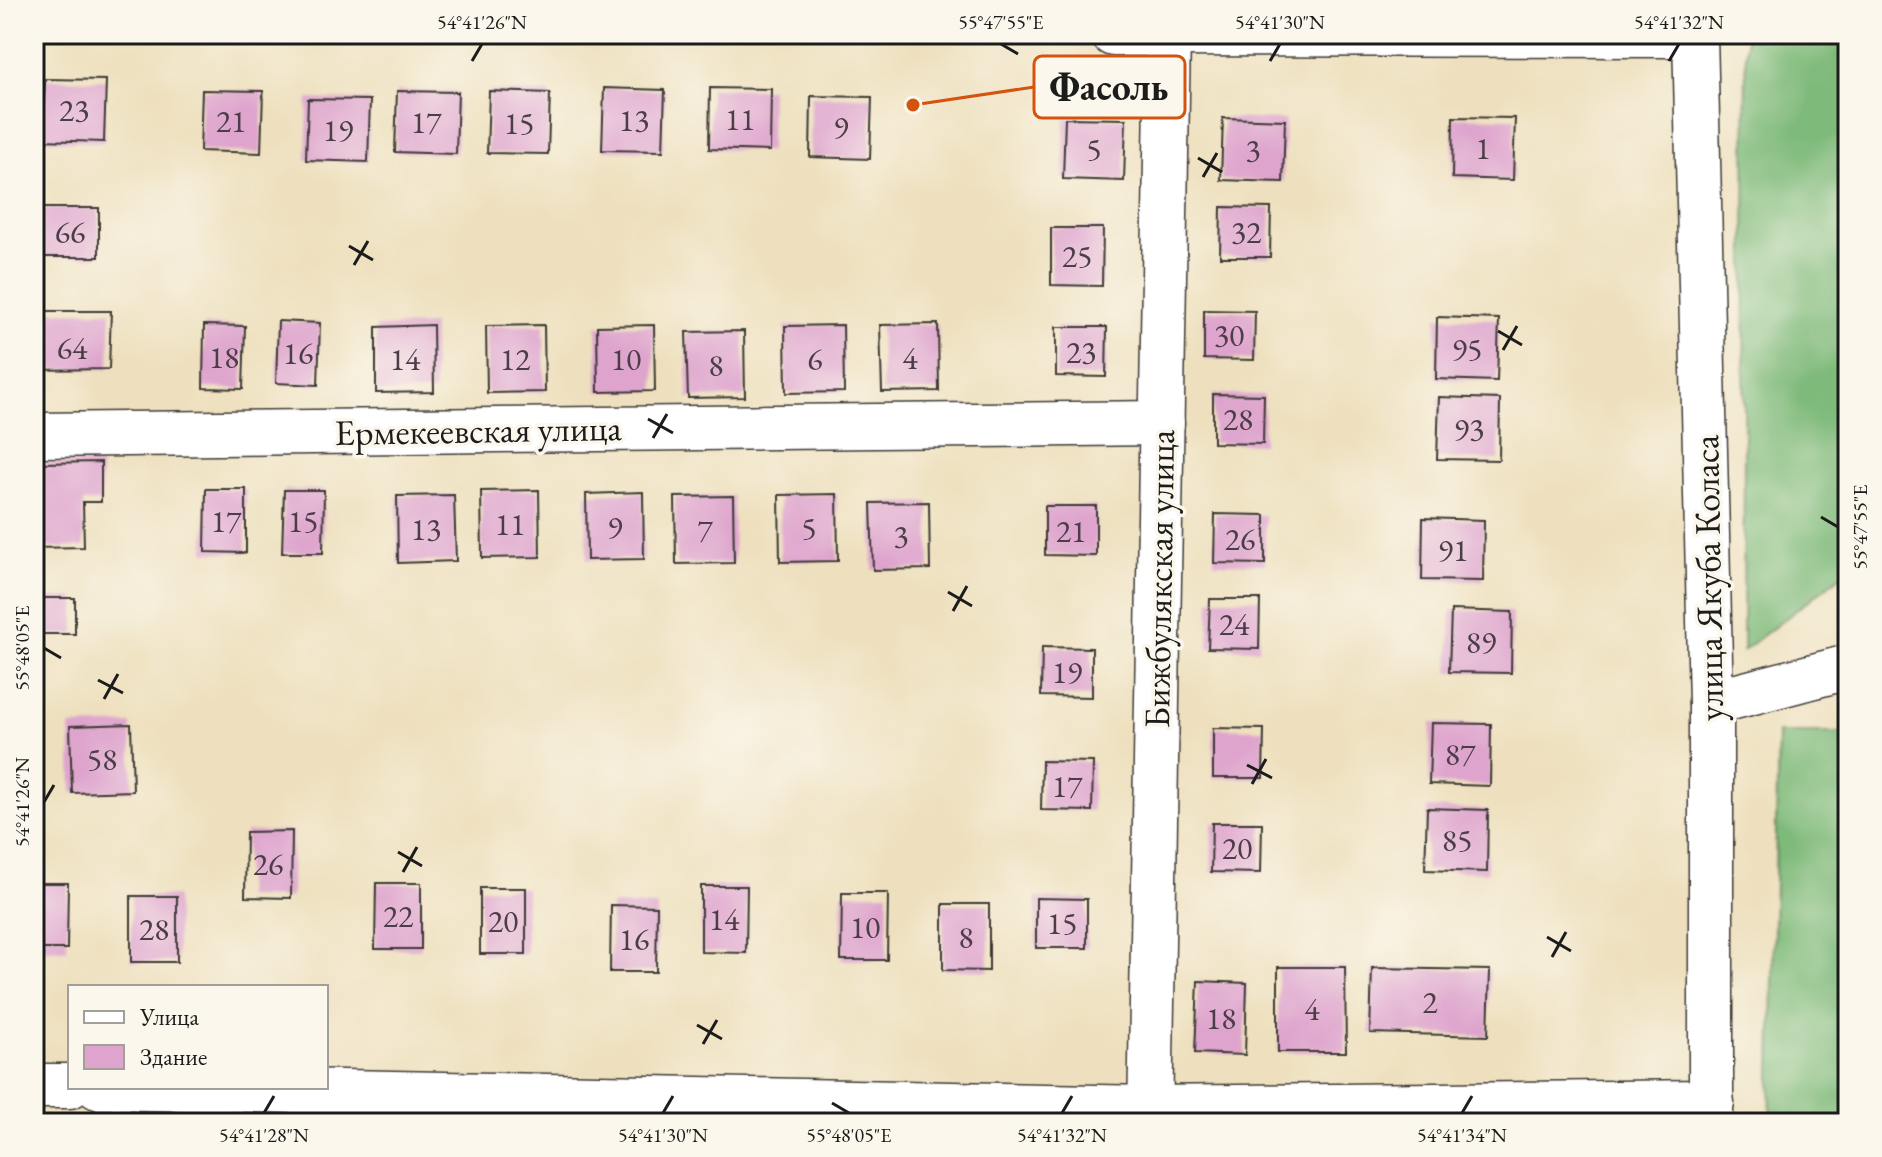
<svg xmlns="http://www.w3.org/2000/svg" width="1882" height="1157" viewBox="0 0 1882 1157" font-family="'EB Garamond',serif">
	<rect width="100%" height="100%" fill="#fbf7ec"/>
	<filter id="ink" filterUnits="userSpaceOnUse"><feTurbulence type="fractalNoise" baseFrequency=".0125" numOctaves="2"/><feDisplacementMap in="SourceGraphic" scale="16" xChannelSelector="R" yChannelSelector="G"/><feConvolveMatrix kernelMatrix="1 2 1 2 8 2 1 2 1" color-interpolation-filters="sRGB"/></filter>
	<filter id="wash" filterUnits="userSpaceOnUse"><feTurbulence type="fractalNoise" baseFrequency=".006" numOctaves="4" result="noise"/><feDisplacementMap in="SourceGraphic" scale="32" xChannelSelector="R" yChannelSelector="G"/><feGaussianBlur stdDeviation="1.8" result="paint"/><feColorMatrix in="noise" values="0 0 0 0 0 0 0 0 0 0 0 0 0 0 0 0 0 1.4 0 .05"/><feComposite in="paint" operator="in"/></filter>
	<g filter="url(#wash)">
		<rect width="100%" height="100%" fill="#eee0be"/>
		<!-- forest -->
		<g fill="#7eba79" stroke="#4d6b4a" stroke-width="2">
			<path d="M1746 34H1848V570L1743 651Z"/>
			<path d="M1778 733H1848V1123H1770Z"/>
		</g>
		<g id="blocks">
			<!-- building -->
			<g fill="#dea4cd">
				<path d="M45 79 106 80 104 142 42 140Z"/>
				<path d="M604 88 665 90 663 151 602 150Z"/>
				<path d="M710 88 771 89 770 151 709 149Z"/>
				<path d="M202 90 263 91 261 153 200 151Z"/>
				<path d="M397 91 458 92 456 154 395 152Z"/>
				<path d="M489 91 550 93 548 154 487 153Z"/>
				<path d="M811 96 872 97 870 159 810 157Z"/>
				<path d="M308 99 370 100 368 162 306 160Z"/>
				<path d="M1453 117 1515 118 1513 180 1452 178Z"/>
				<path d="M1065 118 1126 119 1124 181 1063 179Z"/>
				<path d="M1223 118 1285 120 1283 182 1221 180Z"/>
				<path d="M1221 207 1271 208 1270 257H1220Z"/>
				<path d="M41 208H99V257H40Z"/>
				<path d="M1051 228H1103L1102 286 1051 285Z"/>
				<path d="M1204 310 1255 311 1254 360 1204 359Z"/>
				<path d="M34 311H111L109 369 34 370Z"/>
				<path d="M1437 317 1499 319 1497 381 1436 379Z"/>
				<path d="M278 321 320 323 318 385 276 383Z"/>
				<path d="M938 324 939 391 882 392 880 325Z"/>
				<path d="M204 325 245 326 243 389 203 388Z"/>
				<path d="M433 325 434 392 376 393V327Z"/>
				<path d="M544 325 545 392 487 393 486 326Z"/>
				<path d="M654 325 655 391 598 392 597 326Z"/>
				<path d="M843 325 844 392 786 393 785 326Z"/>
				<path d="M1056 327H1107L1106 377 1056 376Z"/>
				<path d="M744 331 745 397 688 398 686 332Z"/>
				<path d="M1213 394 1264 395 1263 444 1213 443Z"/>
				<path d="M1439 397 1500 399 1499 460 1437 459Z"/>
				<path d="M101 462V502H83L84 547 34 548V487H41V463Z"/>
				<path d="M206 489H246V553L205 552Z"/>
				<path d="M284 490H324L323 553H282Z"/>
				<path d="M539 490 540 557 482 558 481 491Z"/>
				<path d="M643 492 644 559 587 560 586 494Z"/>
				<path d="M837 494 838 561 780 562 779 495Z"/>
				<path d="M454 495 456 561 398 563 397 496Z"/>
				<path d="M733 496 734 563 676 564 675 497Z"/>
				<path d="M929 502 930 569 873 570 871 503Z"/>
				<path d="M1045 506H1096V556L1045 555Z"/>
				<path d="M1215 514 1265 515V564L1214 563Z"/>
				<path d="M1423 518 1484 520 1483 581 1422 580Z"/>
				<rect x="34" y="598" width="41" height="36"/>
				<path d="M1210 599H1260L1259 649 1208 648Z"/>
				<path d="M1451 610 1512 612 1511 673 1449 672Z"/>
				<path d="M1042 647 1092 648V697L1041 696Z"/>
				<path d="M1431 723 1491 724 1490 786 1429 784Z"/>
				<path d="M131 724 133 791 72 793 70 726Z"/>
				<path d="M1213 728 1264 729 1263 778H1213Z"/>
				<path d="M1042 761 1093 762 1092 811 1041 810Z"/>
				<path d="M1427 808 1488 810 1487 872 1425 870Z"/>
				<path d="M1212 823H1262L1261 873 1211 872Z"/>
				<path d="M292 831 291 898 245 897 246 832Z"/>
				<path d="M34 883H68L67 949H34Z"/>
				<path d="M376 883H421V949H375Z"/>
				<path d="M701 886H747L746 953 701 952Z"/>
				<rect x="480" y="888" width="46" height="66"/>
				<path d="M842 893H888L887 960H841Z"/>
				<rect x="131" y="896" width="46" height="66"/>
				<path d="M1036 898 1087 899V948H1036Z"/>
				<path d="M943 904H989V971L943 970Z"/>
				<path d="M611 905 657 906 656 972H610Z"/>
				<path d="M1278 967H1345L1346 1052H1278Z"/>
				<path d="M1372 968 1490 970 1488 1036 1370 1033Z"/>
				<path d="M1198 981 1247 983 1245 1055 1195 1053Z"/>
			</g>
		</g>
	</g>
	<g filter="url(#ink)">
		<use href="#blocks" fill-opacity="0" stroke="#3c3934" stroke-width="2"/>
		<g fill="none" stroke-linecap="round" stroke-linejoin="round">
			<!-- minor casing -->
			<g stroke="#3c3934" stroke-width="47">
				<g id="minor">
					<path d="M1113 34 1695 35"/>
					<path d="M1695 34 1711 703V1123"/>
					<path d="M34 435 1162 423"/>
					<path d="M1711 703 1848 667"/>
					<path d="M34 1086H70"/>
					<path d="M98 1087 1150 1108 1712 1102"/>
					<path d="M1150 1123 1168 35"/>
				</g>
			</g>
			<!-- minor -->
			<use href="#minor" stroke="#fff" stroke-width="44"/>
		</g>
	</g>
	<!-- ticks -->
	<path fill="none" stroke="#1c1c1c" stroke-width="3" d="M1001 44 1018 54M472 61 482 44M1270 61 1280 44M1669 61 1679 44M1198 158 1222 172M1203 177 1217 153M349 246 373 260M354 265 368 241M1498 331 1522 345M1503 350 1517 326M648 419 673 433M653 438 667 414M1821 517 1838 527M948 592 972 606M953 611 967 586M44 648 61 658M98 680 123 693M104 699 118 674M1247 765 1272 778M1252 784 1266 759M44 802 54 785M398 852 422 866M403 872 417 847M1547 937 1571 951M1552 957 1566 932M697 1025 722 1039M703 1044 717 1020M832 1103 849 1113M264 1113 274 1096M663 1113 673 1096M1062 1113 1072 1096M1462 1113 1472 1096"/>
	<g text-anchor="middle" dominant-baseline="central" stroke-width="7" stroke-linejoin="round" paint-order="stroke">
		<!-- number labels -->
		<g font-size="32" fill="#4c3e48">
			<text x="74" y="110">23</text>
			<text x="740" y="119">11</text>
			<text x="634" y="120">13</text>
			<text x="231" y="121">21</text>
			<text x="426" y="122">17</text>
			<text x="519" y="123">15</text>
			<text x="841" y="127">9</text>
			<text x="338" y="130">19</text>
			<text x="1483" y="148">1</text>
			<text x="1094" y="149">5</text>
			<text x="1253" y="150">3</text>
			<text x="70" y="232">66</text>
			<text x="1246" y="232">32</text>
			<text x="1077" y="256">25</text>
			<text x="1229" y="335">30</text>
			<text x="72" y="348">64</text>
			<text x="1467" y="349">95</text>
			<text x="1081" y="352">23</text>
			<text x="298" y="353">16</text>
			<text x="224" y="357">18</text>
			<text x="910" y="358">4</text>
			<text x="405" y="359">14</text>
			<text x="515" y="359">12</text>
			<text x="626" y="359">10</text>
			<text x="815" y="359">6</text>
			<text x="716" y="365">8</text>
			<text x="1238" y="419">28</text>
			<text x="1469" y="429">93</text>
			<text x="226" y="521">17</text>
			<text x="303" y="521">15</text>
			<text x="510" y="524">11</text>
			<text x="615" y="527">9</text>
			<text x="809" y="528">5</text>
			<text x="426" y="529">13</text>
			<text x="705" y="530">7</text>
			<text x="1071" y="531">21</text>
			<text x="901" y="536">3</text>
			<text x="1240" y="539">26</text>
			<text x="1453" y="550">91</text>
			<text x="1234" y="624">24</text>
			<text x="1481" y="642">89</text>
			<text x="1067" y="672">19</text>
			<text x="1460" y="754">87</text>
			<text x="102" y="759">58</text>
			<text x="1067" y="786">17</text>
			<text x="1457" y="840">85</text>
			<text x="1237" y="848">20</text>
			<text x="268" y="864">26</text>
			<text x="398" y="916">22</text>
			<text x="724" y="919">14</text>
			<text x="503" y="921">20</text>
			<text x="1062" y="923">15</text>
			<text x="865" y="927">10</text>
			<text x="154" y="929">28</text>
			<text x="966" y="937">8</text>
			<text x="634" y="939">16</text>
			<text x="1430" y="1002">2</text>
			<text x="1312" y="1009">4</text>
			<text x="1221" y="1018">18</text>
		</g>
		<!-- street labels -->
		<g font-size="36" fill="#1c1c1c" stroke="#fbf7ec">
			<text transform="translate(478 430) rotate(-1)">Ермекеевская улица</text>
			<text transform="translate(1708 578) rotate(-91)">улица Якуба Коласа</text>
			<text transform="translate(1159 579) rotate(-89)">Бижбулякская улица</text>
		</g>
	</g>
	<!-- callouts -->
	<path fill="none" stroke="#d4530e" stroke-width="3" d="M913 105L1034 87"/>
	<circle fill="#d4530e" stroke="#fbf7ec" stroke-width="3" cx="913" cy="105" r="8"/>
	<rect fill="#fbf7ec" stroke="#d4530e" stroke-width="3" x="1034" y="56" width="151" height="62" rx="8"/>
	<g font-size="38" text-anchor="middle" font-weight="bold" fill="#1c1c1c">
		<text x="1109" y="100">Фасоль</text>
	</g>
	<!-- margin -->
	<rect width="1882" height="1157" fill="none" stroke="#fbf7ec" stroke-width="88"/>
	<!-- legend -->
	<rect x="68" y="985" width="260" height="104" fill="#fbf7ec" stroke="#a29f99" stroke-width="2"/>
	<rect x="84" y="1011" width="40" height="12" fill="#ffffff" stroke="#a29f99" stroke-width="2"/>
	<text x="140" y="1025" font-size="24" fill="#1c1c1c">Улица</text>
	<rect x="84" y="1045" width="40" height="24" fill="#dea4cd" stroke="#a29f99" stroke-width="2"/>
	<text x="140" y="1065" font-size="24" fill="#1c1c1c">Здание</text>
	<rect x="44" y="44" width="1794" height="1069" fill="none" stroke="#1c1c1c" stroke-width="3"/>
	<g font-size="20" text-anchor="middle" fill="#1c1c1c">
		<text x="482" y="29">54°41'26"N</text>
		<text x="1001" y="29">55°47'55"E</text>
		<text x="1280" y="29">54°41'30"N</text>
		<text x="1679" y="29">54°41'32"N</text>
		<text transform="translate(1860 527) rotate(-90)" y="7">55°47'55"E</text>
		<text transform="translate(22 648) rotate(-90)" y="7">55°48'05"E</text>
		<text transform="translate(22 802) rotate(-90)" y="7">54°41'26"N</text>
		<text x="264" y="1142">54°41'28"N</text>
		<text x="663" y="1142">54°41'30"N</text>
		<text x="849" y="1142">55°48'05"E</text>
		<text x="1062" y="1142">54°41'32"N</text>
		<text x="1462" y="1142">54°41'34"N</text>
	</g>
</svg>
